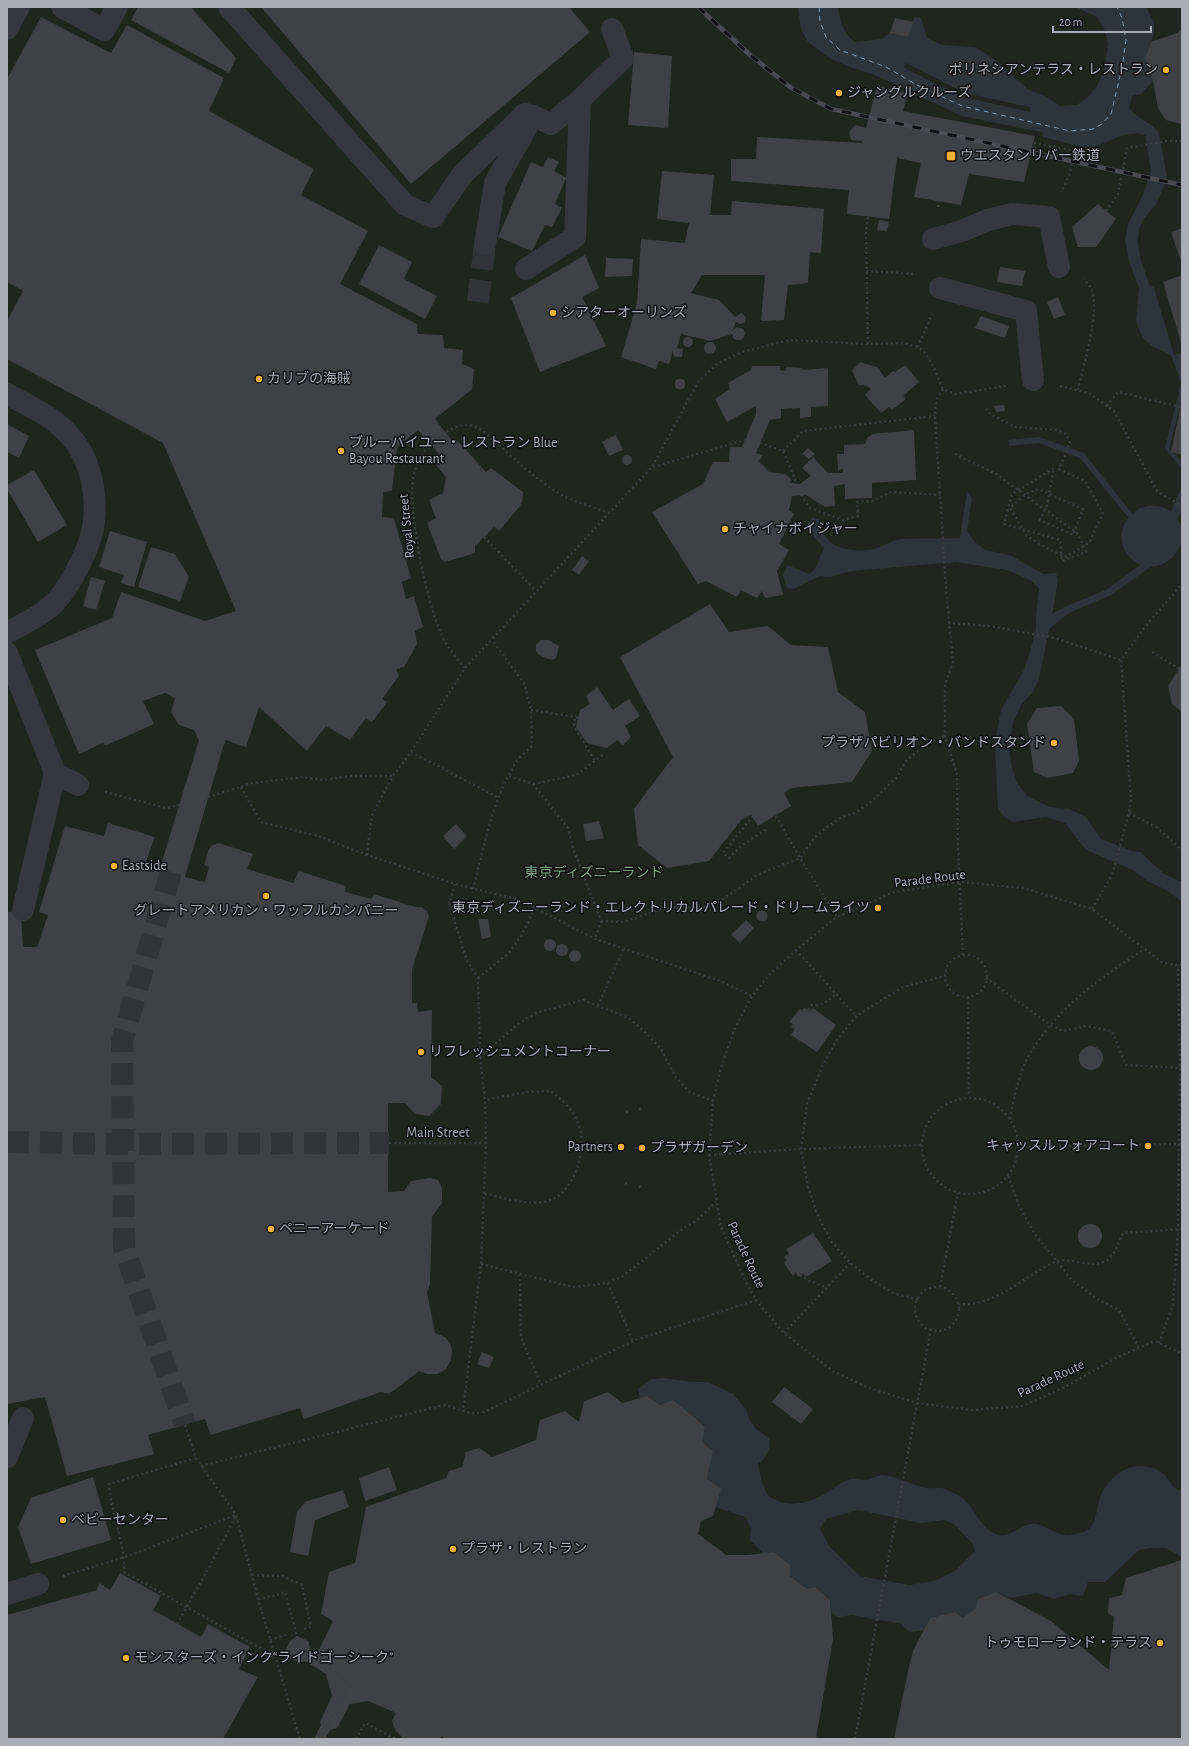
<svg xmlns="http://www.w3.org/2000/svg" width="1189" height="1746" viewBox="0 0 1189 1746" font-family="'Alegreya Sans','Noto Sans JP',sans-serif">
	<rect width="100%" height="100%" fill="#161618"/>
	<!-- green -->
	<rect fill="#1e261f" x="7" y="7" width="1175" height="1732"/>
	<!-- water -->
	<g fill="#2c353c" fill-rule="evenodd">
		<path d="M798 7H838C840 21 843 34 855 42L882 39 890 33 908 37 914 17 921 18 927 38 942 45 975 47 994 59 1029 90 1045 96 1060 106 1077 105 1088 97 1097 86 1104 70 1108 44 1105 31 1097 17 1075 7H1146L1154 22V34L1145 58 1153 81 1141 94 1132 96 1129 108C1137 119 1152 122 1159 133L1167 177 1157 203 1143 220 1139 229 1138 242 1140 257 1149 284 1154 288 1174 355 1182 353V399L1169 449 1182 461V469L1165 449 1181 382 1171 355 1152 346 1143 338 1138 327 1136 319 1139 288 1129 261 1125 240 1128 224 1143 195 1151 171 1145 135C1120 129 1107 147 1087 147 1073 146 1057 140 1043 137L1042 132 962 116 875 75 853 68 831 59 808 42 801 29ZM906 63 965 93 1030 107V112L963 97 904 68Z"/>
		<path d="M1039 437 1084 453 1142 526 1163 531 1182 486V510L1177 521 1172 542 1159 561 1111 595 1069 613 1049 629 1039 679 1033 692 1021 705 1013 723 1009 744 1011 764 1017 783 1027 796 1050 807 1069 809 1086 817 1101 839 1132 851 1140 852 1164 874 1182 882V902L1168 891 1147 881 1133 870 1086 850 1065 823 1046 817 1013 822 1004 817 998 808 995 747 997 732 1001 710 1024 670 1030 652 1036 629V615L1039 589 1032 581 1007 570 956 562 852 571 830 577 820 576 793 589 787 588 783 575 787 565 809 574 815 569 824 548 812 535 813 531 806 528 812 517 821 520C821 547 847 552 869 550 880 549 890 540 901 539 921 538 940 539 960 538L967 491 972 498 967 531 975 542 985 550 1010 555 1043 574 1056 573 1058 580 1052 614 1064 607 1106 590 1152 556 1161 537 1140 532 1080 458 1039 443 1009 446 1008 440Z"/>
		<path d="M664 1378 692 1382H708L733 1394 746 1409 749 1419 756 1429 769 1438C771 1449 767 1457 758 1464 760 1474 762 1488 769 1496 770 1498 774 1499 776 1500 792 1508 810 1502 825 1494 834 1489 841 1481 851 1479 856 1478 861 1481 866 1480 872 1479 877 1475 883 1475 896 1476 914 1486 927 1488 932 1489 937 1487 942 1488 948 1490 956 1494 961 1497 975 1507 981 1531 999 1535 1012 1538 1023 1522 1036 1524 1047 1526 1059 1537 1070 1535 1103 1532 1092 1511 1103 1491 1114 1472 1134 1460 1156 1469 1169 1475 1169 1485 1179 1491L1182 1489V1557L1166 1548H1150L1139 1550 1105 1582H1088L1083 1596 1070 1594 1054 1599 1037 1593 1010 1598 996 1592 978 1599 976 1608 963 1618 955 1612 930 1618 924 1630 910 1632 902 1626V1624L852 1615 838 1617 832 1613 830 1600 815 1587 807 1589 790 1576V1565L774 1552 764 1554 750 1540 751 1529 746 1517 715 1507 707 1479 713 1451 702 1442 705 1425 673 1401 660 1405 647 1396 640 1398 638 1389 652 1379ZM858 1510 921 1523 944 1520 954 1524 973 1544 975 1551 955 1571 934 1581 909 1585 860 1576 830 1547 820 1529 826 1519Z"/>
	</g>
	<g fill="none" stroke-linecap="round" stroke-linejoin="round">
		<!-- river -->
		<path stroke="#2c353c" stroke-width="59" d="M1151 537 1153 535"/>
		<!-- ferry -->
		<path stroke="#7f9bb3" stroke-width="1" stroke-dasharray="5 4" stroke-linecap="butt" d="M819 7 820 21 826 37 840 50 886 67 917 85 962 106 1070 131 1093 129 1102 124 1111 114 1122 68 1126 40 1122 18 1117 7"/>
	</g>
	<!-- building -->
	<g fill="#404145">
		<path d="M138 7H191L236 58 229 73 131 20Z"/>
		<path d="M261 7H569L590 32 411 184Z"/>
		<path d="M41 17 111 53 127 25 224 78 209 111 314 169 301 195 368 231 340 284 417 324 418 334 443 335 444 348 463 350 462 364 474 369 472 389 435 419 454 443 458 441 486 472 491 468 523 492 522 501 520 506 499 531 494 527 475 546V553L445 562 441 559 427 523 436 518 429 500 443 493 446 477 432 460 439 454 418 430 397 447 392 491 383 492 382 517 394 518 411 578 402 582 406 599 414 596 423 627 415 631 417 644 404 667 396 669 399 676 382 699 387 702 372 722 366 718 350 740 326 726 307 751 259 707 246 747 226 740 223 747 185 877 205 882 209 867 204 865 208 851 211 846 218 843 253 854 247 869 293 883 299 871 346 886 345 892 372 899 374 894 415 907H422L427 911 429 916 412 970V1003H417L418 1012 432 1010 431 1077 442 1086 441 1104 429 1116 415 1114 405 1103H388V1192L404 1191 411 1181 430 1178 438 1180 442 1188V1203L432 1217 430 1284 427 1292 435 1333 445 1337 450 1343 452 1350 451 1360 446 1369 438 1374H427L419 1371 389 1394 381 1392 304 1419 300 1408 211 1435 205 1419 148 1435 154 1454 67 1476 45 1397 7 1404V912L21 911 23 947H37L48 915 39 912 65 826 104 836 108 823 155 837 145 864 160 868 199 740 194 730 179 725 171 712 175 698 165 693 143 701 154 724 105 746 103 743 79 754 35 650 112 618 121 592 205 621 236 611 163 443 7 359V321L23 291 7 282V79Z"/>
		<path d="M895 18 913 22 908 37 890 33Z"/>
		<path d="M1182 28V124L1166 120 1158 108 1153 81 1145 58 1151 42 1177 33Z"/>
		<path d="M634 52 672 56 668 128 628 125Z"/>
		<path d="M877 86 908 93 903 111 1035 136 1024 182 969 174 961 205 914 197 921 163 897 158 889 219 847 214 849 190 731 181V159H756L757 137 862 143V141L851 140 849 132 855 125 866 128Z"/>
		<path d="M548 157 559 162 554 171 566 178 555 204 562 208 552 227 545 225 532 251 498 237 531 162 543 167Z"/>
		<path d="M662 171 714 175 710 215H731L732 201 824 209 821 253 810 252 808 283 788 285 784 320 761 321 765 275H702L691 293 719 300 735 317 741 313 744 315 746 318 745 323 740 324 736 322 732 331 737 327 743 329 745 333 744 337 741 340H737L734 339 732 334 710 341 681 334 677 348 683 349 682 357H675L673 354V350L669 364 659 361 656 369 621 357 637 303 641 239 685 243 689 223 657 219Z"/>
		<path d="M1098 204 1116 219 1096 247H1078L1072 227Z"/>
		<path d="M879 220 889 222 887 231 877 230Z"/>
		<path d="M1182 228V264L1171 232Z"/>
		<path d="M379 245 412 262 404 279 437 296 425 319 359 284Z"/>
		<path d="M585 255 599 288 582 297 606 346 540 372 511 298Z"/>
		<path d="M606 258 633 259 632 276 605 277Z"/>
		<path d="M1000 267 1025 271 1022 286 997 282Z"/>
		<path d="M1182 275V346L1163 282Z"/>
		<path d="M1058 297 1065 315 1054 319 1047 302Z"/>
		<path d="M981 316 1009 326 1005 338 975 328Z"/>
		<circle cx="688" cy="342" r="5"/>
		<circle cx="710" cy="348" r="6"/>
		<path d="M860 362 877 367 885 378 893 371 895 372 905 365 919 382 903 396 906 399 892 410 889 407 881 413 865 395 871 389 867 386 859 385 852 371Z"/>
		<path d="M752 366H780V370L786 371V367L802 368 803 370 828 368V406L811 407V417L800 418V408L781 409V418L770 420 756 453 763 455 759 461 769 472 785 474 791 479 790 483 800 484 811 476 802 468 813 457 828 473H843V469L838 470 837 454H844V445L865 444 867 438 872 434 914 430 916 480 872 483V498L845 499V484L834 486 835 506 825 507 806 495 792 496 789 510 794 514 779 544 789 550 777 571 783 595 765 598 762 591 757 598 741 590 737 597 706 581 698 584 652 512 703 484 713 462H729L730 447H742L756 414V406L727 422 715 399 730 389 728 383 751 370Z"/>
		<circle cx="680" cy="384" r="5.5"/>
		<path d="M1004 405 1005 411 996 412 994 406Z"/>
		<path d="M1181 405 1182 406V455L1171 452Z"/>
		<path d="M7 424 29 436 19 458 7 452Z"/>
		<path d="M616 435 623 450 609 456 602 442Z"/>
		<path d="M808 448 815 454 809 459 802 454Z"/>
		<circle cx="627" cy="460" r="5"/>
		<path d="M34 470 67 525 38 542 7 489V485Z"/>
		<path d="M110 531 147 542 134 587 121 583 124 575 99 567Z"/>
		<path d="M151 547 175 554 189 577 180 601 138 587Z"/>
		<path d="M582 556 589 561 579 575 572 570Z"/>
		<path d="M91 577 105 581 96 610 83 606Z"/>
		<path d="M710 604 729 632 768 626 791 645 828 647 838 692 865 712 872 751 852 782 791 788 784 793 791 806 758 826 751 815 742 819 709 861 667 868 638 845 634 809 673 757 620 657Z"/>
		<path d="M541 640H548L559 646 556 658 551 660 539 655 536 651V645Z"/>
		<path d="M1182 664V712L1172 704 1168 686Z"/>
		<path d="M597 687 613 710 629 699 640 716 625 726 631 737 623 745 617 740 607 748 587 743 576 727 580 710 590 704 586 696Z"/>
		<path d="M1061 706 1074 719 1079 761 1073 773 1047 778 1034 772 1027 724 1037 708Z"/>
		<path d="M599 821 604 838 586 841 583 824Z"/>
		<path d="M456 824 467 836 454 849 443 836Z"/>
		<circle cx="762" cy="916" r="5.5"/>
		<path d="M478 919H488L491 937 482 939Z"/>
		<path d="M746 920 754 928 740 943 731 935Z"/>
		<circle cx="550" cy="945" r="6"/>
		<circle cx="562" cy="950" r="6"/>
		<circle cx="575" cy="956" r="6"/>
		<path d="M804 1008 810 1011 813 1008 836 1025 817 1052 791 1035 795 1029 791 1027 793 1024 789 1022 800 1009 802 1010Z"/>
		<circle cx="1091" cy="1058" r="12"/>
		<circle cx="1090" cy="1236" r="12"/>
		<path d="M813 1233 832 1261 806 1277 803 1273 798 1277 796 1272 793 1276 784 1263 787 1260 784 1257 789 1253 786 1249Z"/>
		<path d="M482 1352 494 1357 489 1368 477 1364Z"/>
		<path d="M784 1387 813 1409 801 1424 772 1402Z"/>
		<path d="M608 1392 622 1403 647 1396 660 1405 673 1400 705 1426 702 1442 713 1451 707 1479 721 1489 713 1516 701 1521 698 1534 726 1555H748L774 1552 790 1565V1576L807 1589 815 1587 830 1600 833 1639 816 1739H446L441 1736 440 1739H404L395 1730 392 1721 396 1713 368 1701 350 1704 337 1728 330 1730 325 1739H314L321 1725 320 1722 332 1696 326 1674 305 1661 299 1663 289 1658 285 1651 290 1641 297 1636 308 1641 311 1650 317 1654 333 1621 321 1614 329 1572 355 1563 366 1507 446 1478 449 1471 462 1467 466 1452 479 1448 492 1457 536 1440 540 1420 565 1411 579 1422 584 1401Z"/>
		<path d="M389 1467 397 1490 365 1501 359 1478Z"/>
		<path d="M93 1477 111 1540 31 1564 18 1527 31 1498Z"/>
		<path d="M343 1490 349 1507 315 1520 308 1556 290 1552 297 1512 305 1502Z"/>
		<path d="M1182 1560V1739H894L908 1671 913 1651 930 1618 955 1612 963 1618 976 1608 978 1599 996 1592 1051 1621 1109 1670 1114 1617 1108 1613 1109 1598 1122 1595 1126 1578Z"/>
		<path d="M120 1573 161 1596 153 1610 201 1637 208 1624 250 1647 239 1669 258 1677 223 1739H7V1615L97 1590 99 1583 110 1590Z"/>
	</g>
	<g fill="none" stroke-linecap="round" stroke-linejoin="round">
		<!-- minor-tunnel -->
		<g stroke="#333438" stroke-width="22" stroke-dasharray="22 11" stroke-linecap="butt">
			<path d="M478 302 485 244"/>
			<path d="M171 872 122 1041 124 1248 185 1425"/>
			<path d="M7 1142 122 1144 389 1143"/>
		</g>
		<!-- path -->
		<g stroke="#3d3f44" stroke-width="2.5" stroke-dasharray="2 3" stroke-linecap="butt">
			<path d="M1034 143 1075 151 1069 176 1061 192"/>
			<path d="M1123 169 1127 148 1168 141H1182"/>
			<path d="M938 207 939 201"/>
			<path d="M1106 211 1118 194 1121 175"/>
			<path d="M866 271 915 274"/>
			<path d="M868 344 866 232 868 216"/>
			<path d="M918 347 932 314"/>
			<path d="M1060 386 1089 393 1114 411 1157 491 1182 506"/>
			<path d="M943 389 936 400 935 416 946 588 953 662 945 685V736L957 775 958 848 963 955"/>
			<path d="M1078 390C1083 365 1101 311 1091 289 1090 285 1086 282 1084 279"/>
			<path d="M1107 406 1118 392 1181 407"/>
			<path d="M760 443 783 451 797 484"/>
			<path d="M783 451 803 431 935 416"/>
			<path d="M955 454 998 475 1078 534 1086 552 1062 561 1060 540 1004 524 1012 494 1054 468 1047 505 1040 520 1073 535 1083 509 1038 489 1026 494 1010 508 1027 536 1048 549 1066 557 1090 542 1103 513 1085 481 1059 469 1070 443 1066 434 1058 430 1015 427 990 414 985 407"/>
			<path d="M653 467 745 440"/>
			<path d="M801 495 810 508 843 520 858 516 857 502 873 501 891 492 940 495"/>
			<path d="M484 537 536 591"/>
			<path d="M948 623 990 626 1055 638 1121 660"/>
			<path d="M1152 652 1180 669"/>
			<path d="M465 668C459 660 450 651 445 642 428 612 408 514 413 479 416 462 424 450 437 439 447 431 457 424 470 425 482 427 493 440 502 448 522 465 540 483 564 496 577 503 594 507 609 513"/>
			<path d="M531 710 575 717"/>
			<path d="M578 718 575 717 574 726 595 761"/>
			<path d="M411 752 499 798"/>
			<path d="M509 776 533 784 568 828 573 848 601 921 595 939"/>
			<path d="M533 784 576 775 604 754"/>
			<path d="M241 787 261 822 318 836 367 855 455 884 520 900 595 939 720 981 752 996"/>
			<path d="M105 792 166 808 180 805"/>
			<path d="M208 797 252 783 303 777 323 780 351 776H393"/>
			<path d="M1129 813 1156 827 1182 850"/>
			<path d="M753 816 723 853 729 858 741 846 767 829"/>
			<path d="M776 816 800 858 837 917"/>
			<path d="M367 855 372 815 393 776 411 752 465 668 652 467 698 382 718 363 742 352 789 340 868 344 902 343 918 347 925 353 934 368 943 389 955 394 1006 386"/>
			<path d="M455 884 449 904 467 961 478 978 480 1057 485 1100 486 1143 481 1264 463 1411"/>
			<path d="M473 889C484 847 492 801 515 764 519 757 527 751 532 746L531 710 524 683 492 640"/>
			<path d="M1092 909 1112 875 1129 813 1131 800 1121 660 1149 622 1182 584"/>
			<path d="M601 921 624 922 655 911 676 907H704L719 902 757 875 800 858 815 837 826 828 840 818 855 813 870 803 897 777 906 761 926 744 945 736"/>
			<path d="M796 950 856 1016"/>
			<circle cx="966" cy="976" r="21"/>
			<path d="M1182 964 1178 965 1163 963 1092 909 1023 888 960 882 894 892 837 917 796 950 770 974 752 996 734 1030 720 1071 713 1101 709 1155 721 1227 744 1278 756 1300 784 1333 833 1371 869 1388 917 1403 973 1410 1023 1406 1061 1389 1118 1357 1155 1341 1182 1354"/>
			<path d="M478 978 510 952 521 936 535 908"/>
			<path d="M986 978 1050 1025 1063 1031 1085 1026 1112 1031 1126 1065 1180 1068"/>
			<path d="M968 997 969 1097"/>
			<path d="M598 1006 624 948"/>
			<path d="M808 1010 812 1005C822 1006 829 1000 836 994"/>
			<path d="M480 1057 518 1024 536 1013 583 1000 629 1018 646 1033 661 1049 676 1078 690 1092 713 1101"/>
			<circle cx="970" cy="1146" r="48"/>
			<path d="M639 1109 643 1108"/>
			<path d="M626 1112 631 1110"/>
			<path d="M1010 1119C1014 1097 1018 1077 1028 1057 1031 1050 1037 1044 1041 1037 1068 1000 1107 974 1144 949"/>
			<path d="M389 1143H486"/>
			<path d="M1019 1147 1182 1144"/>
			<path d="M635 1148H639"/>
			<path d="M645 1148H649"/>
			<path d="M709 1155 801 1149 921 1145"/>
			<path d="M1008 1176 1019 1206 1034 1233 1073 1281 1100 1301 1119 1310 1139 1348"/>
			<path d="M625 1183 629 1184"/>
			<path d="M639 1186 641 1188"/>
			<path d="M485 1194C506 1198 530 1207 551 1200 575 1191 587 1148 579 1126 574 1111 563 1100 551 1091L526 1092 485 1100"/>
			<path d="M481 1264 573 1287 608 1283 621 1277 636 1266 682 1229 696 1221 716 1202"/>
			<path d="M520 1274 521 1338 541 1385"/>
			<path d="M800 1275C809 1282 817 1283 827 1288"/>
			<path d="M608 1283 633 1341"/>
			<path d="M940 1287 958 1193"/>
			<circle cx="937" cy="1309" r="22"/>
			<path d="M918 1299 895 1294 872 1280 850 1263 831 1241 817 1214 808 1187 801 1149 807 1104 822 1067 835 1043 856 1016 903 987 945 976"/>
			<path d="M958 1304C994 1308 1025 1275 1055 1262 1067 1256 1092 1269 1106 1261 1115 1255 1119 1242 1123 1233L1182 1229"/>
			<path d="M784 1333 850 1263"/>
			<path d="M1159 1343 1173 1305 1178 1229 1180 1068 1178 965"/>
			<path d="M185 1425 196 1458 236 1515 258 1599 300 1739"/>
			<path d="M196 1458 109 1484C111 1514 125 1542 124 1572L258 1647 275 1654"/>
			<path d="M201 1466 444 1405C461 1408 466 1416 484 1412L633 1341 756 1300"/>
			<path d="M252 1575 282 1576 302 1585 311 1627 304 1629"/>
			<path d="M63 1576 125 1557 236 1515"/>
			<path d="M258 1599 277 1595"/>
			<path d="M177 1624 206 1573 236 1516"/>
			<path d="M297 1636 299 1650 328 1665 349 1686 320 1739"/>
			<path d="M270 1640 289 1634"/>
			<path d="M356 1739 365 1723 396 1739"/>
			<path d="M855 1739 931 1329"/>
		</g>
		<!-- minor -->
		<g stroke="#37383d" stroke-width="22">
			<path d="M62 7 104 30 117 7"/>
			<path d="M229 7 405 205 433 217 462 175 525 114 533 116 495 183 485 244"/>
			<path d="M7 29 19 7"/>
			<path d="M533 116 551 124 580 100"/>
			<path d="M933 239 962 231 988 220 1012 214 1049 217 1059 267"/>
			<path d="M526 269 575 237 580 100 623 58 612 29"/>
			<path d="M940 288 1026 311 1033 380"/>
			<path d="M7 394C29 406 53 416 70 436 90 458 97 491 94 521 92 544 72 583 57 600 44 615 24 623 7 633"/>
			<path d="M7 653 55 773 78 785"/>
			<path d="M23 910 55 773"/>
			<path d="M7 1457 23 1418"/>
			<path d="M7 1594 38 1584"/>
		</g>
		<!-- rail casing -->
		<g stroke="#4a4c52" stroke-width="4.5">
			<path id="rail" d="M698 7 750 55 790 87 831 109 1182 185"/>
		</g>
		<!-- rail -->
		<use href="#rail" stroke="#111113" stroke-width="3" stroke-dasharray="9" stroke-linecap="butt"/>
		<!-- path-bridge -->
		<path stroke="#3d3f44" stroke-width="2.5" stroke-dasharray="2 3" stroke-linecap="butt" d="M277 1595 285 1592 297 1636"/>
	</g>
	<!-- markers -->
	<g fill="#f2b134" stroke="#111113" stroke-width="1.5">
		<circle cx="1166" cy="70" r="4"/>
		<circle cx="839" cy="93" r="4"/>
		<rect x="946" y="151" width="10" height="10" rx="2"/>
		<circle cx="553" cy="313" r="4"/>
		<circle cx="259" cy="379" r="4"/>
		<circle cx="341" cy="451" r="4"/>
		<circle cx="725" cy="529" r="4"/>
		<circle cx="1054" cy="743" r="4"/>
		<circle cx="114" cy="866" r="4"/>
		<circle cx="266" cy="896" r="4"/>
		<circle cx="878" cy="908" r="4"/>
		<circle cx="421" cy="1052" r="4"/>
		<circle cx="1148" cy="1146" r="4"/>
		<circle cx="621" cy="1147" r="4"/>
		<circle cx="642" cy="1148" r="4"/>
		<circle cx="271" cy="1229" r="4"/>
		<circle cx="63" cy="1520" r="4"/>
		<circle cx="453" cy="1549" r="4"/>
		<circle cx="1160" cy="1643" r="4"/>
		<circle cx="126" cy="1658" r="4"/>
	</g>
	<g text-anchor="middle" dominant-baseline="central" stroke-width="3" stroke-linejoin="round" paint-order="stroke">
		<!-- poi labels -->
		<g font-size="14" fill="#a8adb8" stroke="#111113" text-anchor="start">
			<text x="1158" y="70" text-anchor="end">ポリネシアンテラス・レストラン</text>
			<text x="847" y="93">ジャングルクルーズ</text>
			<text x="960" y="156">ウエスタンリバー鉄道</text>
			<text x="561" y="313">シアターオーリンズ</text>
			<text x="267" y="379">カリブの海賊</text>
			<text x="349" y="443">ブルーバイユー・レストラン Blue<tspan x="349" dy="16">Bayou Restaurant</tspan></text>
			<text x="733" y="529">チャイナボイジャー</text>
			<text x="1046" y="743" text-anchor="end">プラザパビリオン・バンドスタンド</text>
			<text x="122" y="866">Eastside</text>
			<text x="870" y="908" text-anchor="end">東京ディズニーランド・エレクトリカルパレード・ドリームライツ</text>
			<text x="266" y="911" text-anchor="middle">グレートアメリカン・ワッフルカンパニー</text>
			<text x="429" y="1052">リフレッシュメントコーナー</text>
			<text x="1140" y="1146" text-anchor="end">キャッスルフォアコート</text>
			<text x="613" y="1147" text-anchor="end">Partners</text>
			<text x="650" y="1148">プラザガーデン</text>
			<text x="279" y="1229">ペニーアーケード</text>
			<text x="71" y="1520">ベビーセンター</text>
			<text x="461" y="1549">プラザ・レストラン</text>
			<text x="1152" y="1643" text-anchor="end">トゥモローランド・テラス</text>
			<text x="134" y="1658">モンスターズ・インク“ライドゴーシーク”</text>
		</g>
		<!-- street labels -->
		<g font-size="14" fill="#a8adb8" stroke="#111113">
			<text transform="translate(407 526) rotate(-96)">Royal Street</text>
			<text transform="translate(930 879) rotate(-7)">Parade Route</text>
			<text x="438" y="1133">Main Street</text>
			<text transform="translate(746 1255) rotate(65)">Parade Route</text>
			<text transform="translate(1051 1379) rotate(-25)">Parade Route</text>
		</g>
		<!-- park labels -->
		<g font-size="14" fill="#7fa381" stroke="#111113">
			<text x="594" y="873">東京ディズニーランド</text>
		</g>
	</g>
	<!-- border -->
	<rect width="1189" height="1746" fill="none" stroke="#a8adb8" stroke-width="16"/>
	<!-- scale -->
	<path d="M1053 26v6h98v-6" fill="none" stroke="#a8adb8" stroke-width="2"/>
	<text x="1059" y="26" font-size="12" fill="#a8adb8" stroke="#111113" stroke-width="3" paint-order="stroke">20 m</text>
</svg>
